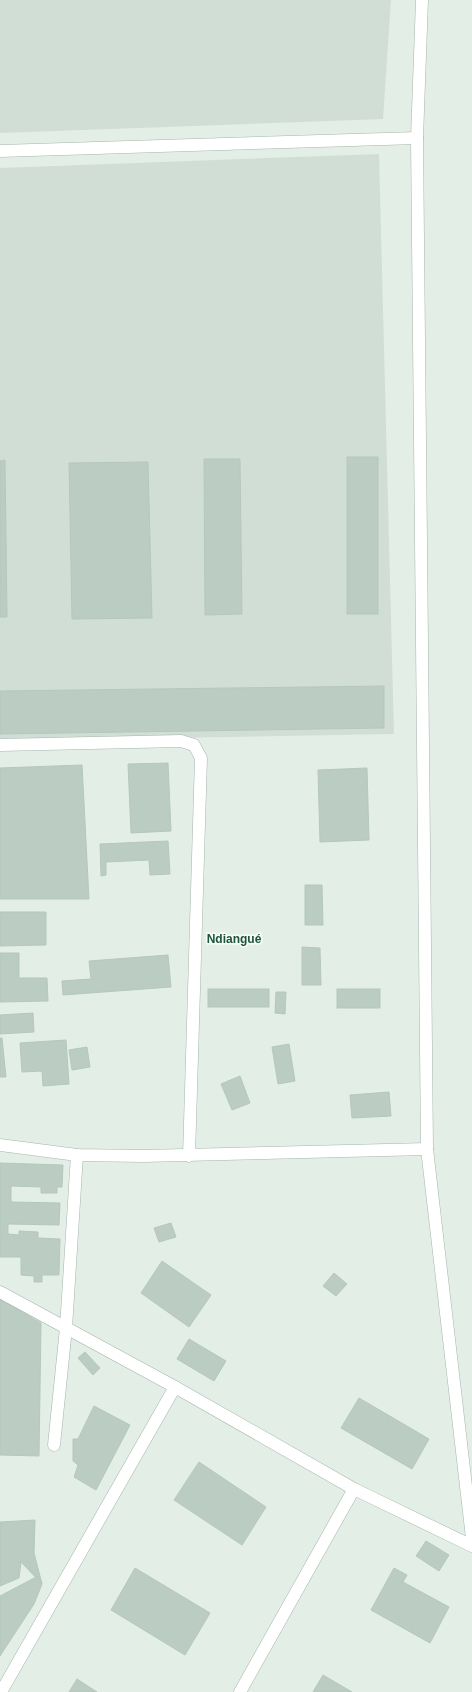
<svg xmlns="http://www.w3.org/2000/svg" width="472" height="1692" viewBox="0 0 472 1692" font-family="Helvetica,sans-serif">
	<rect width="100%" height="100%" fill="#e3eee7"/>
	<!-- built -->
	<g fill="#d1ded6">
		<path d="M0 0H391L383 119 0 133Z"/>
		<path d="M379 154 394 734 0 741V168Z"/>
	</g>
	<!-- building -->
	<g fill="#bbccc2" stroke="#b5c8bd">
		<rect x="347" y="457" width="31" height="157"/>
		<path d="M204 459H240L242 614 205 615Z"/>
		<path d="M5 460 7 617H0V461Z"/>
		<path d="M148 462 152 618 72 619 69 463Z"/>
		<path d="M384 686V728L0 734V691Z"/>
		<path d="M168 763 171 831 131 833 128 764Z"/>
		<path d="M82 765 89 899H0V768Z"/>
		<path d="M367 768 369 840 320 842 318 770Z"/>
		<path d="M168 841 170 874 150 875 149 860 106 862V875L101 876 100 844Z"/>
		<path d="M305 885H322L323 925H305Z"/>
		<path d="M0 912H46V945L0 946Z"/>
		<path d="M302 947 320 948 321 985H302Z"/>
		<path d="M0 953H19V978H47L48 1001 0 1002Z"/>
		<path d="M168 955 171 987 63 995 62 981 91 979 89 961Z"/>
		<rect x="208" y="989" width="61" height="18"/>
		<rect x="337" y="989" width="43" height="19"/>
		<path d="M276 992H286L285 1014 275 1013Z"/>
		<path d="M33 1013 34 1032 0 1034V1015Z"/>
		<path d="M0 1038H2L6 1077H0Z"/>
		<path d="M66 1040 69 1084 43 1086 42 1071 22 1072 20 1043Z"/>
		<path d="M289 1044 295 1081 278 1084 272 1047Z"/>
		<path d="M87 1047 90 1067 72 1070 69 1050Z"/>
		<path d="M240 1076 250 1103 232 1110 221 1084Z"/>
		<path d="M389 1092 391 1116 352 1118 350 1095Z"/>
		<path d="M0 1163 63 1165 62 1187H57V1193H41V1187L11 1186V1202L60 1203 59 1225 8 1224V1234L19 1235V1231L38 1232V1238L60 1239 59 1275H42V1282H34V1276L21 1275V1257H0Z"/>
		<path d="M171 1223 176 1237 159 1242 154 1228Z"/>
		<path d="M162 1261 211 1295 189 1327 141 1293Z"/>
		<path d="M334 1273 347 1284 336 1296 323 1286Z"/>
		<path d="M0 1299 41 1323 39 1456 0 1455Z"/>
		<path d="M189 1339 226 1361 214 1381 177 1359Z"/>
		<path d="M85 1352 100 1368 93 1375 78 1358Z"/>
		<path d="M359 1398 429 1439 412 1469 341 1428Z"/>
		<path d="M94 1406 130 1425 96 1490 74 1477 78 1465 73 1461V1439H78Z"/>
		<path d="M199 1462 266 1507 242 1545 174 1500Z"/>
		<path d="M35 1520 34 1553 42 1584 21 1562 19 1578 0 1586V1522Z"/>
		<path d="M426 1541 449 1555 439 1571 416 1556Z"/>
		<path d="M135 1568 210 1613 185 1655 111 1610Z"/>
		<path d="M394 1568 407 1575 403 1582 449 1607 430 1643 371 1610Z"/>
		<path d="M38 1576 42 1584 34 1604 0 1656V1596Z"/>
		<path d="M323 1675 352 1692H313Z"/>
		<path d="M77 1679 97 1692H69Z"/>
	</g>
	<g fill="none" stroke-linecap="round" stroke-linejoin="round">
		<!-- street casing -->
		<g stroke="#a5b6ad" stroke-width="13">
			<g id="street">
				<path d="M422 0 417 138 427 1149 472 1538"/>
				<path d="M0 151 417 138"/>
				<path d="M0 745 181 741 194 745 201 758 189 1156"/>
				<path d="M0 1145 77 1155 143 1156 427 1149"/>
				<path d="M0 1292 175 1387 354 1489 472 1546"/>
				<path d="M54 1445 66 1328 77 1155"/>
				<path d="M1 1692 175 1387"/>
				<path d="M240 1692 354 1489"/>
			</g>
		</g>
		<!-- street -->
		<use href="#street" stroke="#fff" stroke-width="12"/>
	</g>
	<g text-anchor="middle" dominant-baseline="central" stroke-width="3.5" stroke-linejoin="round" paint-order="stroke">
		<!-- neighbourhood labels -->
		<g font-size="12" font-weight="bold" fill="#1c543c" stroke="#f4faf6">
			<text x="234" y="939">Ndiangué</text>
		</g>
	</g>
</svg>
